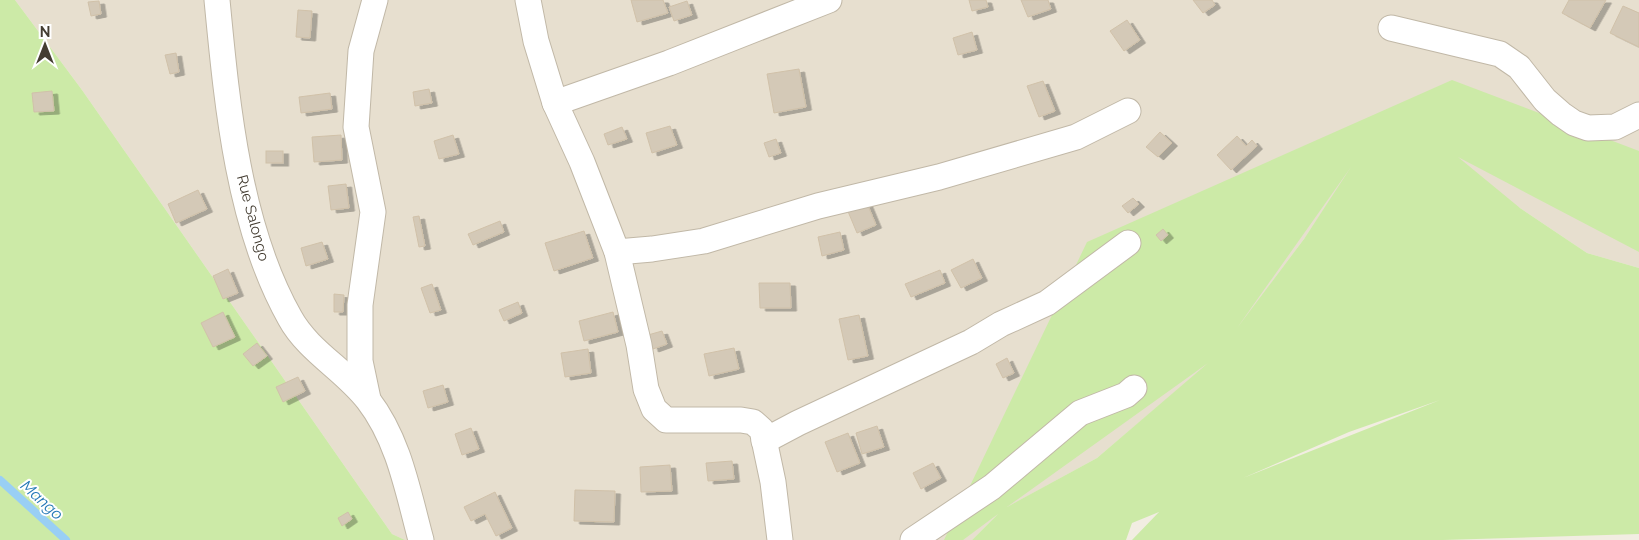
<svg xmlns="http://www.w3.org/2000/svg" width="1639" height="540" viewBox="0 0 1639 540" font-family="Raleway,sans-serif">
	<defs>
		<filter id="shadow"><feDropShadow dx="5.5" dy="3" stdDeviation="0" flood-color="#0004"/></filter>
	</defs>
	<rect width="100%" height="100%" fill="#f2ede2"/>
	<!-- residential -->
	<path fill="#e7dfcf" d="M15 0H1639V268L1587 253 1520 208 1368 144 1304 239 1215 358 1097 458 1002 510 972 540H405L392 534 82 90Z"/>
	<!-- green -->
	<g fill="#cceaa7" fill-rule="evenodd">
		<path d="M0 0H15L82 90 392 534 405 540H0Z"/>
		<path d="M1452 80 1639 151V252L1458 157 1520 208 1587 253 1639 268V534L1443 540H1132L1159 512 1132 523 1126 540H972L998 514 963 540H944L1087 242ZM1351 167 1304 239 1237 328ZM1208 363 1097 458 1007 507ZM1440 400 1243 478 1349 432Z"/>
	</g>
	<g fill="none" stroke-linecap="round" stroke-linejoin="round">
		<!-- stream -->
		<path stroke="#99cff4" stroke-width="8" d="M0 480 66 540"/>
	</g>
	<!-- building -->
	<g fill="#d4c9b7" stroke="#d0c1a9" filter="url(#shadow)">
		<path d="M631 0H663L668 13 637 22Z"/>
		<path d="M969 0H986L988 7 972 11Z"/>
		<path d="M1021 0H1048L1051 9 1028 17Z"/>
		<path d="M1193 0H1212L1215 5 1203 13Z"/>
		<path d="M1569 0H1606L1590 28 1562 13Z"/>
		<path d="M99 1 101 14 91 16 88 2Z"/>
		<path d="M687 1 692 15 674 21 669 7Z"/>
		<path d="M1623 6 1639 13V47L1610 33Z"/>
		<path d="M298 10 312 11 310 38 296 37Z"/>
		<path d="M1127 20 1140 40 1124 51 1110 31Z"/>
		<path d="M972 32 977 50 958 55 953 38Z"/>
		<path d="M176 53 179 72 170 74 165 55Z"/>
		<path d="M799 69 806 107 774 113 767 74Z"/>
		<path d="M1043 81 1055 111 1039 117 1027 86Z"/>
		<path d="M429 89 432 103 415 106 413 92Z"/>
		<path d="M52 91 54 111 34 112 32 93Z"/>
		<path d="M330 93 332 109 301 113 299 97Z"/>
		<path d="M670 126 677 145 652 153 646 133Z"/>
		<path d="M622 127 627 139 608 145 604 134Z"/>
		<path d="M1160 132 1172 143 1158 157 1146 147Z"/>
		<path d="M341 135 342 160 314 162 312 137Z"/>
		<path d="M453 135 459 154 439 159 434 141Z"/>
		<path d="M1237 136 1246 146 1252 140 1257 146 1231 170 1217 155Z"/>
		<path d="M776 139 781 153 769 157 764 143Z"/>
		<rect x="266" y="151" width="17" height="12"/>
		<path d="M346 184 349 208 331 210 328 186Z"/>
		<path d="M198 190 207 209 176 223 168 204Z"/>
		<path d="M1133 198 1139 204 1128 213 1122 206Z"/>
		<path d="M866 201 876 225 857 233 847 209Z"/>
		<path d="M419 216 425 246 419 247 413 217Z"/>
		<path d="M500 221 504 232 473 245 468 234Z"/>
		<path d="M1163 229 1168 235 1161 241 1156 235Z"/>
		<path d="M584 231 593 258 554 271 545 243Z"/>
		<path d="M840 232 844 250 822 256 818 237Z"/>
		<path d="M322 242 328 259 306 266 301 248Z"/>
		<path d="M973 259 982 278 961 288 951 270Z"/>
		<path d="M228 269 238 293 223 299 213 276Z"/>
		<path d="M940 270 945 283 911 297 905 284Z"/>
		<path d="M759 283H790L791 308H760Z"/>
		<path d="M432 284 441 310 430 313 421 288Z"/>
		<path d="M334 294 344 295 343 312H334Z"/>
		<path d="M518 302 522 313 504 321 499 310Z"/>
		<path d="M223 312 235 337 213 347 201 323Z"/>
		<path d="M613 312 618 332 584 341 579 321Z"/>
		<path d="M859 315 868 356 848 360 839 319Z"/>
		<path d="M662 331 667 344 653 349 648 335Z"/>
		<path d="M257 343 267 356 253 366 243 354Z"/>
		<path d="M734 348 739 369 709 376 704 354Z"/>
		<path d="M588 349 591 373 565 377 561 353Z"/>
		<path d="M1007 358 1014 373 1003 378 996 364Z"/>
		<path d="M298 377 305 391 283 402 276 387Z"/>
		<path d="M443 385 448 402 428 408 423 391Z"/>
		<path d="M877 426 884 447 862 454 856 433Z"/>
		<path d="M471 428 479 449 462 455 455 434Z"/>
		<path d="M848 433 860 463 837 472 825 442Z"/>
		<path d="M732 461 734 479 708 481 706 463Z"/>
		<path d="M933 463 941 478 921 489 913 473Z"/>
		<path d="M670 465 672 491 641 492 640 467Z"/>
		<path d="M575 490 615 491 614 522 574 521Z"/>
		<path d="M495 492 512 528 496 536 485 514 471 521 464 507Z"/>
		<path d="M348 512 352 519 342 526 338 518Z"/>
	</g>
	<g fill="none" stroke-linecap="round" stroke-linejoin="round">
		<!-- minor casing -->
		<g stroke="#c1b8a7" stroke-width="27">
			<g id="minor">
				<path d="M217 0C227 104 238 226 290 318 308 351 345 370 368 400 399 440 408 492 421 540"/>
				<path d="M528 0 536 41 555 103 582 162 617 252 639 345 646 389 654 409 666 420H741L753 422 762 430 773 482 780 540"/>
				<path d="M1391 28 1500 54 1519 67 1545 100 1561 114 1574 123 1588 128 1615 127 1639 115"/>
				<path d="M555 103 669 63 829 0"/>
				<path d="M617 252 652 249 704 241 818 206 939 177 1076 137 1128 111"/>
				<path d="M368 399 360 361V305L373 212 356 127 361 51 375 0"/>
				<path d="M764 441 798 423 971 342 1001 324 1047 303 1128 243"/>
				<path d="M913 540 992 487 1080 413 1126 395 1134 388"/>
			</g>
		</g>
		<!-- minor -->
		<use href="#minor" stroke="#fff" stroke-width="25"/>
	</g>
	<g text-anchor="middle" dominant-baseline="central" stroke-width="4" stroke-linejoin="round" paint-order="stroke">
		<!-- street labels -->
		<g font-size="15" fill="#443d32" stroke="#fff">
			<text transform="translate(253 218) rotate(75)">Rue Salongo</text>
		</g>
		<!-- water labels -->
		<g font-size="16" font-style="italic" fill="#2579b6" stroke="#fff">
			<text transform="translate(42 500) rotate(42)">Mango</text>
		</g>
	</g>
	<!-- north arrow -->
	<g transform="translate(45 45)" stroke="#ffffff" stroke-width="4" paint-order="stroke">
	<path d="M0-4L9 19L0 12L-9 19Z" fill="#443d32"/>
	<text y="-8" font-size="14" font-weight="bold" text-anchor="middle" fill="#443d32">N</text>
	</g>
</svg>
